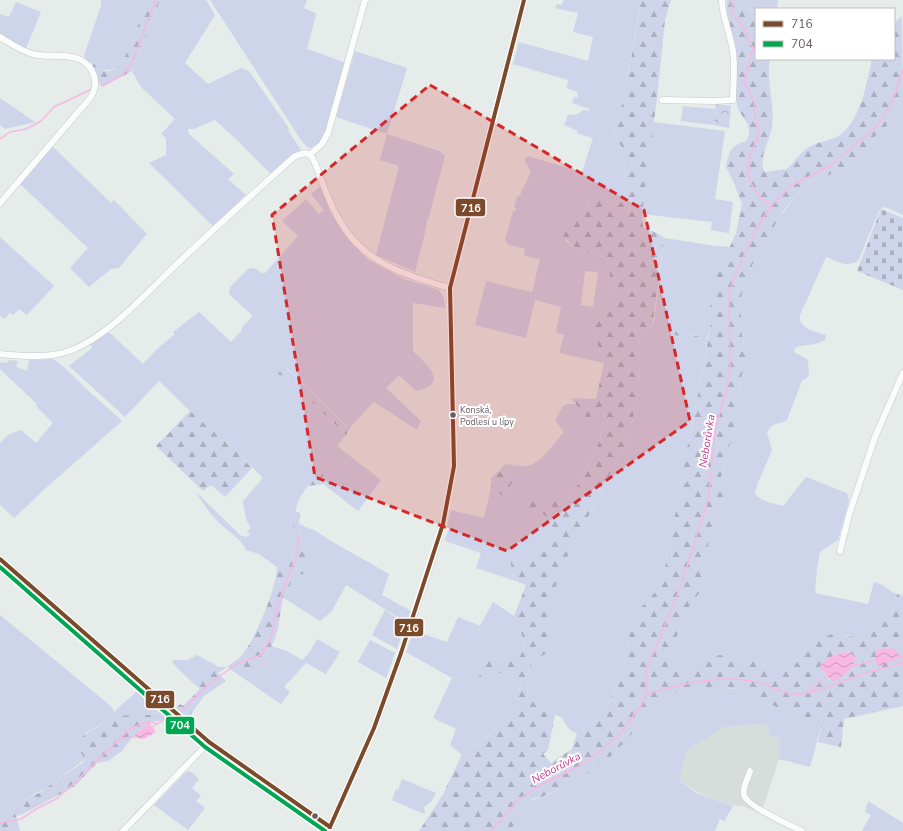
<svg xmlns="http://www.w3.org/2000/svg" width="903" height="831" viewBox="0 0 903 831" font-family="'Nunito Sans',sans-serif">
	<defs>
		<pattern id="forest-firs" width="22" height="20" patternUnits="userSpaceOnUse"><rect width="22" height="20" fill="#ced4e9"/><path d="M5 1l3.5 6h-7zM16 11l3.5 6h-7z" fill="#abafc0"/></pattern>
		<pattern id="cemetery-stones" width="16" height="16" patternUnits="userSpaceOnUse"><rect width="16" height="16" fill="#ced4e9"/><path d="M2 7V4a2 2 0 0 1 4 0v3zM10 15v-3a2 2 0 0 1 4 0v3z" fill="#abafc0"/></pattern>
		<pattern id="park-crowns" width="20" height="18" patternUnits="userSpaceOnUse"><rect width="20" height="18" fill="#ced4e9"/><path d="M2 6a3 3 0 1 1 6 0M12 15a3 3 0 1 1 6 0" fill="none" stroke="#abafc0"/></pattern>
		<pattern id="water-waves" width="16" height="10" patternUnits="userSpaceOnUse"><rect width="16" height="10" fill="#f7b8e3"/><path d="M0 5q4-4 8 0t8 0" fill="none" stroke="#c9b"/></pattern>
	</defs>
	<rect width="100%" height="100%" fill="#e5ecea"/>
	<!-- industrial -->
	<path fill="#d6dddb" d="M758 724 769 726 768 733 770 735 782 738 779 759 761 813 743 806 731 805 702 795 679 780 687 750 724 727Z"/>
	<!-- green -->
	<g fill="#ced4e9" fill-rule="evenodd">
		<path d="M101 0H148L139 18V22C132 39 123 82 97 67 92 63 86 61 84 55L101 6Z"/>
		<path d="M160 0H206L215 15 185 63 208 84 241 68 249 71 288 127 289 132 301 150 293 154 271 174 237 140 215 120 194 129H188L189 134 234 174 228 179 246 195 213 226 149 163 166 155V138L161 134 175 119 141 87 132 71Z"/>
		<path d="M210 0H307L304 8 315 13 316 15 307 49 346 63 325 136 317 145 309 148 303 143Z"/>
		<path d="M564 0H639L640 8 620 115 617 118 614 130 615 136 621 146 624 156 625 180 621 182 624 184C625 194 626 202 616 205L606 201 601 194 588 203 586 211 579 219 569 224 565 240 579 252C588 252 598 253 606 257L614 293 607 312 600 320 591 326 604 363 559 353 564 335 556 332 561 307 535 300 526 338 475 325 486 281 532 292 540 259 524 256 525 249 509 245 505 240 513 211H516V208L514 207 517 196 520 195 530 174V171L524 159 528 156 582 172 593 138 577 133 578 131 564 125 568 115 578 114 583 110 588 111 590 109 572 103 574 97 577 98 578 95 577 92 567 88 568 80 513 64 519 42 588 61 593 37 573 32 578 13 555 8 557 4 562 5ZM585 271 598 272 593 307 581 305Z"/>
		<path d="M742 0H778L777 9H756V15L742 2Z"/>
		<path d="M16 2 41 12 26 48 17 45 0 35V14L9 17Z"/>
		<path d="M355 51 407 68 387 134 439 151 445 156 428 220H427L426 225H427L415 272 376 255 399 166 380 160 387 134 336 117Z"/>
		<path d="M0 98 35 122 5 129 0 125Z"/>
		<path d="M903 99V215L885 207 880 209 858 261C845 268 838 261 826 257L800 315C798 328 815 332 826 335L825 340 815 344 800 346 795 348 794 352 808 360 809 376 802 381 787 420C777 426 773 421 767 433L772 450 757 485 755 494C762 502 773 503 783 506L806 477 847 493 849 501 838 540 820 552 817 569 815 593 868 604 874 582C886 585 887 590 897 594L892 615 883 617 875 628 866 633 856 637 848 635 814 640 791 670 773 671 752 659 735 656 718 655 702 659 688 672 680 673 673 669 668 661 685 613 702 589V573L706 553 711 534 723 499V487L725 483 721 476 724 467 723 458 726 450 730 445 737 419 740 384 742 372 744 345 741 329V298L746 279 756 257 775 223 799 192 815 178 827 176 845 168 855 162 861 156 877 134 887 126 893 111Z"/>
		<path d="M683 106 715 109 713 125 681 121Z"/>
		<path d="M653 122 725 131 715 199 733 202 729 233 711 230 712 222 642 214Z"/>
		<path d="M52 146 111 203 114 200 147 234C137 245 129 256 119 268L111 269 89 287 70 268 88 248 20 184Z"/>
		<path d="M320 186 330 212 343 233 367 259 404 279 437 289C444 294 444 300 445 308L413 303V351C426 364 451 384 416 391L399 375 386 388 421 421 417 430 374 402 352 425 347 426 243 326 251 318 252 315 229 294 230 287 248 269 254 268 262 273H265L298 236 282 221 306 199 319 214 324 210 311 194Z"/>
		<path d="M0 237 54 286 27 315 19 309 13 315 10 313 4 319 0 316Z"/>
		<path d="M664 238 716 246 731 247 710 291 711 323 707 339 686 333 677 336 704 342 706 344 707 349 689 440 684 458 678 503 667 552 665 568 662 583 658 589 649 599 633 621 626 647 625 663 621 678 611 699 599 717 583 731 577 733 573 732 569 729 561 717 555 715 547 708 536 705 527 694 528 678 533 658 542 656 550 617 552 595 560 571 625 445C633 422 638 397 640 373 641 360 636 348 641 336 643 329 649 328 654 323Z"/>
		<path d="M199 312 231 342 241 331 277 366 281 375 285 376 346 435 337 446 381 480 358 511 327 487 324 484 323 474 305 483 308 486C284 513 301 540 289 568L282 563 277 567 259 554 246 550C240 538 234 536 224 527 213 518 204 505 196 492L240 535C244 537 247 538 250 534L247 532 251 528 246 519 243 501 263 478 233 448 191 412 159 381 125 417 69 366 92 348V346L90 344 106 333H110L143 364 157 349 175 334 173 332Z"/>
		<path d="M53 359 64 367 82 385 122 421 47 487 14 518 0 505V443L8 435 21 430 36 443 53 423 37 407 36 403 0 369V362L7 363 9 360 18 361 16 367 27 371 29 360Z"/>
		<path d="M567 404H576L588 419 599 409 605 414C600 448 586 474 566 502L528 509 543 514 552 521 550 536 535 556 510 558 513 580 476 568 481 553 445 541 449 527 447 526 451 510 484 518 491 487 504 497 514 479 499 471 505 464C513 465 525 468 533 464 543 460 556 441 564 432L555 420 563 406Z"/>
		<path d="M299 524 316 531 329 540 389 574 382 595 411 611 406 622 346 585 332 611 320 621 284 598 295 576 298 575H302L306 558 301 549Z"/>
		<path d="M493 602 514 616 526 645 517 663 490 658 484 679C497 670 510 669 517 685 518 689 520 693 519 697 518 702 513 710 510 714 497 730 479 742 462 755L450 745 456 729 433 718 452 678 406 652 414 631 447 642 458 617 480 626Z"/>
		<path d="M385 610 405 624 397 649 372 635Z"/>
		<path d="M0 615 112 707 114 712 138 690 159 712C149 716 121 719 114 713L109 719 86 733 78 748 85 759 48 787 21 801 23 814 16 816 12 811 2 809 0 810Z"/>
		<path d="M317 639 340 652 326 674 306 663 284 687 290 692 281 704 227 667 239 658 242 667 253 672C261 666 268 656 271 646L287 651 302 660 310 652Z"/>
		<path d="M370 640 395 653 386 678 358 662Z"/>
		<path d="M197 655 219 667 191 681 172 663 174 660H187Z"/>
		<path d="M713 688 745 689 754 701 774 706 793 715 822 723 810 767 779 759 781 738 770 735 768 733 769 726 758 724 724 727 687 750 679 780 698 794 733 806 724 821 720 819 715 831H508C523 817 519 800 543 797L591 771 602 759 631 735 636 726 649 719 654 707 672 693Z"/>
		<path d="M190 771 199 779 192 788 201 796 196 801 205 808 188 830 154 805 186 772Z"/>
		<path d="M402 779 436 793 431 802 424 807 425 814H424L392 800 396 789 398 790Z"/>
		<path d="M868 801 903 823V831H862L871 815 865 812Z"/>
	</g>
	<!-- forest -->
	<g fill="url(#forest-firs)" fill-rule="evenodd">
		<path d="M148 0H160L132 71 103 87 99 83 92 66 94 64C97 66 101 70 105 71 123 75 134 35 139 22V18Z"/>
		<path d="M639 0H671L665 20 657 98 642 214 643 227 659 234 664 238 653 323C649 328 643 329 641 336 636 348 641 361 640 373 638 397 633 422 625 445L560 571 551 606 552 649 542 656 533 658 528 678 527 694 536 705 547 708 555 715 548 750 543 754 551 763 572 749 577 733 583 731 599 717 611 699 621 678 625 663 626 647 633 621 638 611 658 589 662 583 665 568 669 540 678 503 684 458 689 440 707 349V344L704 342 687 339 665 331 668 329 708 339 711 323 710 291 736 233 742 204 734 183 726 167C729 152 730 146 746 141 756 124 740 119 737 105 734 91 738 72 737 58 735 43 729 30 727 16 726 11 727 5 727 0H742V2L756 15V59H770C766 82 775 104 772 127 770 141 757 159 765 172L787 169C795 162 801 151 811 146 820 141 832 141 840 135 862 118 866 84 872 59H894C894 46 889 23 902 16L903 99 893 111 887 126 877 134 861 156 855 162 845 168 827 176 815 178 799 192 783 211 756 257 746 279 741 298V329L746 357 740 384 737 419 730 445 726 450 723 458 724 467 721 476 725 483 723 487V499L711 534 706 553 702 573V589L685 613 668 661 673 669 680 673 688 672 702 659 718 655 735 656 752 659 773 671 791 670 814 640 833 634 856 637 866 633 875 628 883 616 892 615 897 594 903 595V706L844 719 841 747 818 742 822 723 793 715 774 706 754 701 745 689 713 688 672 693 654 707 649 719 636 726 631 735 609 758 602 759 591 771 581 777 542 797 533 798 523 809 514 825 508 831H419L442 796 462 755 489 735 510 714 519 698V690L514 679 505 673H497L484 679 479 677 481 672 490 658 517 662 526 645 514 616 526 585 513 580 510 558 535 556 550 536 552 521 543 514 528 509 524 502 527 497 558 502H566C586 475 601 447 605 414L598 409 588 419 571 398 596 399 604 363 591 326 600 320 607 312 614 293 606 257C597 252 586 253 576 251L574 247 564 237C565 219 577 225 585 212 589 205 590 198 595 192L601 194 606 201 616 205C626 202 625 194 624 184L621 183 625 180 624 156 621 146 615 136 614 130 611 126 613 119 620 115 639 16 640 8ZM845 652 851 653 831 682 820 667 836 654Z"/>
		<path d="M243 326 346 426 352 425 346 435 285 376 275 374 274 369 277 366 241 331Z"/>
		<path d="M190 411 233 448 252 468 225 497 211 485 203 491 156 446Z"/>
		<path d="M499 471 514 479 504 497 491 487V478Z"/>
		<path d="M316 473 323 474 324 484 308 486 305 483 309 476Z"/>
		<path d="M295 512H300C298 530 298 550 311 564L305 574 298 575 292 581 282 602 278 628 274 641 263 662 258 668 252 672 242 667 239 658C253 646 278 585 277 567L282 563 289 567C298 547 290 531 295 512Z"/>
		<path d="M219 667H227L218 673 226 681 204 696 188 718 176 708 180 704 183 706 200 689 191 681Z"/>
		<path d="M165 710 172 717 165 720 158 721 149 723 134 735 122 751 108 761 97 763 75 786 23 814 21 801 39 793 82 763 85 759 78 748 77 741C88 731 105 725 114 712L116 715 139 716 155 714Z"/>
		<path d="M2 809 13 811 16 816 20 831H0V810Z"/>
	</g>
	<!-- cemetery -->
	<path fill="url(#cemetery-stones)" d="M881 209 903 218V290L857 271Z"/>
	<!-- park -->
	<path fill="url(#park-crowns)" d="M716 104 731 106 729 128 713 125Z"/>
	<!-- water -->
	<g fill="url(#water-waves)">
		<path d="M888 648 896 650 898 656 897 659 879 666 877 665 875 651Z"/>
		<path d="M845 652 851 653 855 657C855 668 841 678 832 682L820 667C825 658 835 654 845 652Z"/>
		<path d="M149 723 156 732 144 739 137 738 134 735Z"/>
	</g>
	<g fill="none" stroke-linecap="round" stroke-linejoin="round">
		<!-- stream -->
		<g stroke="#f7b8e3" stroke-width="1.5">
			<path d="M101 86 122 75 131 65 156 0"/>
			<path d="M0 139 10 132 26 129 41 121 54 107 92 89"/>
			<path d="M771 206 791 186 831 165 878 125 894 97 903 70"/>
			<path d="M897 657H903"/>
			<path d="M852 666 877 660"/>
			<path d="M810 691 828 675"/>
			<path d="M646 694C681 684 720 674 757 682 769 685 780 693 792 694 816 696 845 679 868 672 880 669 892 667 903 662"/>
			<path d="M182 710 214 680 237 664 261 655 271 638 278 604 297 554 299 537"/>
			<path d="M151 728 157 724"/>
			<path d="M121 738 137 737"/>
			<path d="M0 823 21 819 38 808 56 799 68 789 131 728 148 722 157 724 171 716"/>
			<path d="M491 831 518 800 537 787 576 768 594 756 619 735 642 704 646 694V671L680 588 706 507 709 492 715 430 726 391 730 370 729 296 733 280 746 251 758 226 771 206 759 196 752 185 748 175 749 157 759 134 754 113V102L744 81 753 48 743 27 732 12V0"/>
		</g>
		<!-- street casing -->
		<g stroke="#c7c8c8" stroke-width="7">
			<g id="street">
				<path d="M0 37C10 43 21 51 33 54 52 59 81 49 92 71 97 82 96 87 91 97L0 203"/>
				<path d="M662 100 714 101 733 100C733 82 736 63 732 46 729 30 722 16 722 0"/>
				<path d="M309 155 322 144 328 133 365 0"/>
				<path d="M0 354C24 356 49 359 72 350 110 335 148 291 179 262 217 226 256 191 295 156 300 155 305 151 310 155 313 157 315 164 317 168 325 190 332 210 345 229 369 265 411 277 450 288"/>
				<path d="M840 551 849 515 875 437 903 373"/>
				<path d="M0 559 209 742 330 827"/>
				<path d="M750 771C748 779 742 788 744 795 747 806 791 826 802 831"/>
				<path d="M123 831 209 742"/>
				<path d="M328 831 374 728 401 653 431 564 443 524 454 466 450 288 524 0"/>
			</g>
		</g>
		<!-- street -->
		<use href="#street" stroke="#fbfcfc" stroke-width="6"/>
		<!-- bus-1 casing -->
		<g stroke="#fff" stroke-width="7">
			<g id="bus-1">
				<path d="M0 559 209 742 330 827"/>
				<path d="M330 827 374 728 401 653 443 524 454 466 450 288 524 0"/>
			</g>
		</g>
		<!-- bus-2 casing -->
		<g stroke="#fff" stroke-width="7">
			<path id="bus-2" d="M0 567 205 747 325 831"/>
		</g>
		<!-- bus-1 -->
		<use href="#bus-1" stroke="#7a4b2a" stroke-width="4"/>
		<!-- bus-2 -->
		<use href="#bus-2" stroke="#00a651" stroke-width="4"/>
	</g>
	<!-- marked area -->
	<path fill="#d62828" fill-opacity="0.2" stroke="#d62828" stroke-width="3" stroke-dasharray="8 5" stroke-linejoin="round" d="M430 85 644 210 690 421 507 551 315 477 272 215Z"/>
	<!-- markers -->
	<g fill="#655b60" stroke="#fff" stroke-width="1.5">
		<circle cx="453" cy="415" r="3.5"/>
		<circle cx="315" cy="816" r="3.5"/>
	</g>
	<g text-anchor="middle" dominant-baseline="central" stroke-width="4" stroke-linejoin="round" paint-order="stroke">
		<!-- bus labels -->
		<g font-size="9" fill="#655b60" stroke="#fff" text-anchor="start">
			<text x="460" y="410">Konská,<tspan x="460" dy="12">Podlesí u lípy</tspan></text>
		</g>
		<!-- water labels -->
		<g font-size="11" font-style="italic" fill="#cd3a91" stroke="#fff">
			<text transform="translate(707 441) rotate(-81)">Neborůvka</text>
			<text transform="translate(556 768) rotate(-28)">Neborůvka</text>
		</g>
	</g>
	<g stroke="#fff" stroke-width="1.5">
		<rect x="455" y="198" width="31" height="19" rx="4" fill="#7a4b2a"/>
		<rect x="394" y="618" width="30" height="19" rx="4" fill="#7a4b2a"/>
		<rect x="145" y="690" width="30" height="19" rx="4" fill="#7a4b2a"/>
		<rect x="165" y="716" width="30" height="19" rx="4" fill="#00a651"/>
	</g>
	<g font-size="11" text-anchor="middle" font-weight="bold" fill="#fff">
		<text x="471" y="212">716</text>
		<text x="409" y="632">716</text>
		<text x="160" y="703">716</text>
		<text x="180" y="729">704</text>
	</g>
	<!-- legend -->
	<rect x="755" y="8" width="140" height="52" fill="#ffffff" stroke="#c1bdbf"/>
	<rect x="763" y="21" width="20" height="6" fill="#7a4b2a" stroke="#c1bdbf"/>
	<text x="791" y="28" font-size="12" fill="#655b60">716</text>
	<rect x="763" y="41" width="20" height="6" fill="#00a651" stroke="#c1bdbf"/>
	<text x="791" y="48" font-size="12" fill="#655b60">704</text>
</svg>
